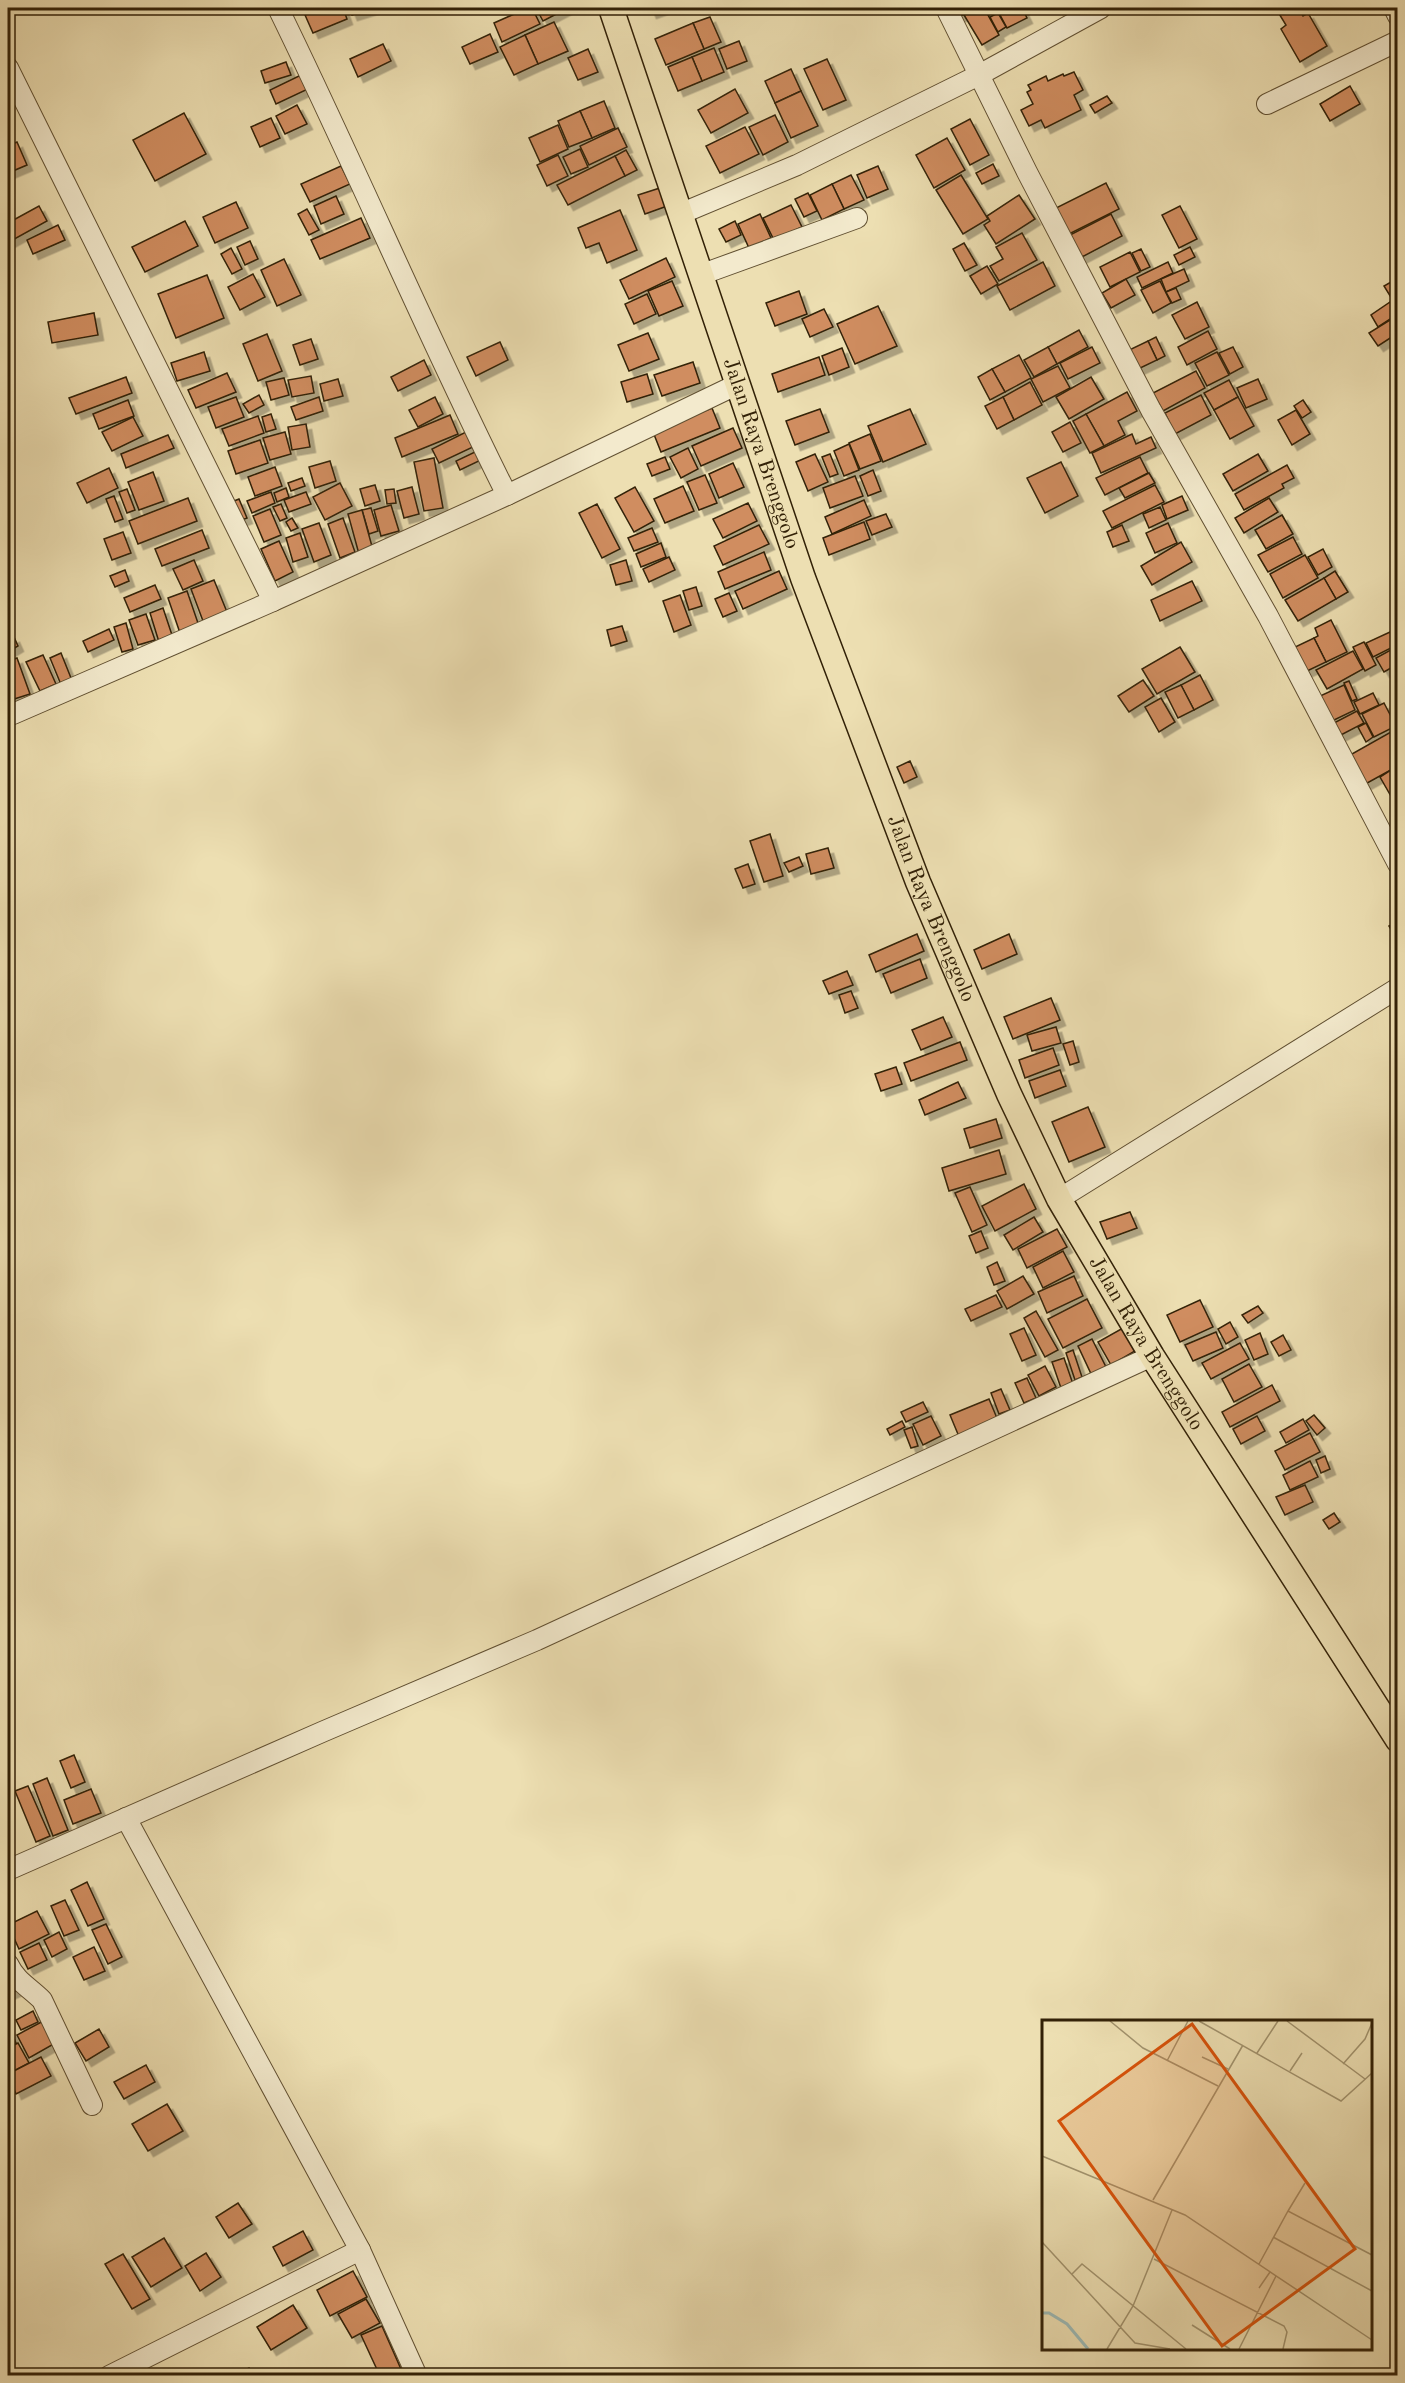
<svg xmlns="http://www.w3.org/2000/svg" width="1405" height="2383" viewBox="0 0 1405 2383" font-family="'Old Standard TT',serif">
	<defs>
		<filter id="shadow"><feDropShadow dx="5.5" dy="5.5" stdDeviation="0" flood-color="#0004"/></filter>
	</defs>
	<rect width="100%" height="100%" fill="#eddfb2"/>
	<filter id="stains"><feTurbulence type="fractalNoise" baseFrequency=".00333" numOctaves="4"/><feColorMatrix values="0 0 0 0 .2 0 0 0 0 .09 0 0 0 0 .02 0 0 0 .5 -.17"/></filter>
	<radialGradient id="worn" r=".72"><stop offset=".6" stop-color="#630" stop-opacity="0"/><stop offset="1" stop-color="#630" stop-opacity=".3"/></radialGradient>
	<!-- building -->
	<g fill="#d08d60" stroke="#322107" stroke-width="1.5" filter="url(#shadow)">
		<path d="M323 8H343L347 19 313 33 305 15Z"/>
		<path d="M349 8H375L352 15Z"/>
		<path d="M528 8H532L540 24 502 42 494 23Z"/>
		<path d="M536 8H568L543 21Z"/>
		<path d="M649 8H665L651 13Z"/>
		<path d="M951 8H972L973 9 955 19Z"/>
		<path d="M978 8H984L999 35 982 45 964 15Z"/>
		<path d="M985 8H998L999 10 989 15Z"/>
		<path d="M1009 8H1022L1027 18 1007 28 999 13Z"/>
		<path d="M1286 8H1298L1303 16 1308 13 1327 46 1300 62 1281 29 1286 25 1278 12Z"/>
		<path d="M998 13 1006 27 998 32 990 17Z"/>
		<path d="M710 17 721 42 704 49 693 23Z"/>
		<path d="M554 22 568 51 538 64 525 35Z"/>
		<path d="M693 23 704 49 666 65 655 39Z"/>
		<path d="M490 34 498 52 470 64 462 47Z"/>
		<path d="M525 35 538 64 514 75 500 47Z"/>
		<path d="M739 41 747 61 727 69 719 49Z"/>
		<path d="M383 44 391 61 358 77 350 59Z"/>
		<path d="M714 48 724 72 702 81 692 57Z"/>
		<path d="M588 49 598 72 578 80 568 58Z"/>
		<path d="M692 57 702 81 678 91 668 67Z"/>
		<path d="M827 59 846 100 823 110 804 69Z"/>
		<path d="M286 62 291 75 265 83 261 71Z"/>
		<path d="M791 69 801 91 775 103 765 81Z"/>
		<path d="M1074 72 1083 90 1074 95 1081 110 1045 128 1041 120 1029 126 1021 110 1033 104 1027 92 1031 90 1028 85 1046 76 1048 81 1063 74 1064 76Z"/>
		<path d="M301 75 308 89 276 104 270 90Z"/>
		<path d="M1350 86 1360 104 1330 121 1320 104Z"/>
		<path d="M735 89 748 113 711 133 698 110Z"/>
		<path d="M801 91 818 126 791 138 775 103Z"/>
		<path d="M1107 96 1112 103 1095 113 1090 105Z"/>
		<path d="M604 101 615 128 592 138 580 111Z"/>
		<path d="M297 105 307 124 285 134 276 116Z"/>
		<path d="M580 111 592 138 569 147 558 121Z"/>
		<path d="M184 113 206 154 155 181 133 140Z"/>
		<path d="M775 115 788 142 763 155 749 127Z"/>
		<path d="M271 118 280 138 260 147 251 127Z"/>
		<path d="M970 119 989 155 970 165 951 129Z"/>
		<path d="M558 125 568 149 540 162 529 138Z"/>
		<path d="M745 127 759 154 720 173 706 146Z"/>
		<path d="M618 128 627 147 589 165 580 146Z"/>
		<path d="M947 138 965 170 934 188 916 155Z"/>
		<path d="M17 142 27 165 8 173V146Z"/>
		<path d="M580 149 588 167 571 174 563 157Z"/>
		<path d="M626 150 637 170 625 176 615 156Z"/>
		<path d="M558 155 568 176 547 186 537 165Z"/>
		<path d="M615 156 625 176 568 205 557 185Z"/>
		<path d="M993 164 999 176 982 184 976 173Z"/>
		<path d="M341 166 350 184 310 202 301 184Z"/>
		<path d="M878 166 888 189 867 198 857 175Z"/>
		<path d="M851 175 864 200 844 209 832 184Z"/>
		<path d="M961 175 988 219 963 234 936 190Z"/>
		<path d="M1106 183 1119 209 1069 234 1056 208Z"/>
		<path d="M832 184 844 209 822 220 810 195Z"/>
		<path d="M663 187 670 205 645 214 638 195Z"/>
		<path d="M808 193 817 211 804 217 795 199Z"/>
		<path d="M1019 195 1035 219 996 244 984 225 990 221 987 216Z"/>
		<path d="M336 196 344 214 321 224 314 206Z"/>
		<path d="M236 202 248 228 215 243 203 217Z"/>
		<path d="M791 205 802 227 774 240 763 218Z"/>
		<path d="M39 206 47 221 9 242 8 223Z"/>
		<path d="M1180 206 1197 239 1179 248 1162 215Z"/>
		<path d="M307 209 319 230 309 235 298 214Z"/>
		<path d="M620 210 637 250 607 263 599 243 586 248 578 228Z"/>
		<path d="M760 214 771 238 749 248 738 224Z"/>
		<path d="M1111 214 1122 236 1080 258 1068 236Z"/>
		<path d="M361 218 370 238 320 259 311 240Z"/>
		<path d="M185 221 198 246 145 272 132 247Z"/>
		<path d="M735 221 741 235 726 242 719 229Z"/>
		<path d="M58 225 65 240 33 254 27 240Z"/>
		<path d="M1022 233 1037 260 999 281 990 266 1003 259 996 247Z"/>
		<path d="M250 241 258 259 245 265 237 247Z"/>
		<path d="M964 243 977 265 965 271 953 249Z"/>
		<path d="M1190 247 1195 257 1179 265 1174 255Z"/>
		<path d="M231 248 242 269 232 274 221 254Z"/>
		<path d="M1141 249 1150 267 1141 271 1132 253Z"/>
		<path d="M1130 252 1140 272 1110 287 1100 267Z"/>
		<path d="M666 258 675 277 629 299 620 280Z"/>
		<path d="M284 259 301 295 277 306 261 270Z"/>
		<path d="M1043 262 1055 286 1010 310 997 286Z"/>
		<path d="M1168 262 1173 273 1142 288 1137 277Z"/>
		<path d="M987 266 998 284 981 294 970 276Z"/>
		<path d="M1184 269 1189 281 1166 292 1161 279Z"/>
		<path d="M253 274 265 297 240 310 228 287Z"/>
		<path d="M207 275 224 318 176 338 158 294Z"/>
		<path d="M1398 278V295L1392 299 1384 286Z"/>
		<path d="M1126 279 1135 295 1111 308 1102 293Z"/>
		<path d="M672 281 683 306 659 316 648 291Z"/>
		<path d="M1160 281 1171 303 1153 313 1141 290Z"/>
		<path d="M1176 288 1181 299 1172 303 1166 292Z"/>
		<path d="M799 291 807 314 775 326 766 303Z"/>
		<path d="M647 294 656 314 634 324 625 304Z"/>
		<path d="M1393 300 1398 307V314L1378 327 1371 315Z"/>
		<path d="M1197 302 1209 327 1185 339 1172 315Z"/>
		<path d="M878 306 897 346 855 364 837 324Z"/>
		<path d="M824 309 833 327 810 337 802 319Z"/>
		<path d="M94 313 98 335 52 343 48 322Z"/>
		<path d="M1398 315V333L1378 346 1369 333Z"/>
		<path d="M1079 330 1088 347 1057 364 1048 347Z"/>
		<path d="M1208 331 1217 349 1187 365 1178 347Z"/>
		<path d="M648 333 659 359 629 371 618 345Z"/>
		<path d="M267 334 282 371 258 381 243 344Z"/>
		<path d="M1156 337 1165 356 1157 360 1148 341Z"/>
		<path d="M311 339 318 359 300 365 293 345Z"/>
		<path d="M1148 341 1157 360 1134 371 1125 352Z"/>
		<path d="M500 342 508 360 476 376 467 357Z"/>
		<path d="M1048 347 1057 364 1034 377 1024 360Z"/>
		<path d="M1092 347 1100 363 1068 379 1060 363Z"/>
		<path d="M1233 347 1243 367 1230 374 1219 353Z"/>
		<path d="M842 348 849 367 829 375 822 356Z"/>
		<path d="M204 352 210 371 177 381 171 363Z"/>
		<path d="M1217 352 1229 375 1207 386 1195 363Z"/>
		<path d="M1019 355 1031 378 1005 392 992 369Z"/>
		<path d="M819 357 825 375 778 392 772 374Z"/>
		<path d="M424 360 431 375 398 391 391 377Z"/>
		<path d="M693 362 700 383 662 396 654 375Z"/>
		<path d="M1058 366 1070 388 1043 402 1031 379Z"/>
		<path d="M992 369 1005 392 990 400 978 377Z"/>
		<path d="M1196 371 1205 388 1163 411 1153 393Z"/>
		<path d="M227 373 236 392 196 408 188 390Z"/>
		<path d="M647 374 653 394 627 402 621 382Z"/>
		<path d="M311 376 314 393 292 397 288 380Z"/>
		<path d="M126 377 132 393 76 414 69 398Z"/>
		<path d="M1091 377 1104 399 1069 419 1056 397Z"/>
		<path d="M284 378 289 395 271 400 266 382Z"/>
		<path d="M338 379 343 396 324 401 320 384Z"/>
		<path d="M1258 379 1267 399 1246 408 1237 388Z"/>
		<path d="M1229 380 1238 397 1214 410 1204 393Z"/>
		<path d="M1030 382 1042 405 1014 420 1003 397Z"/>
		<path d="M1127 392 1137 411 1118 421 1125 435 1104 446 1086 414Z"/>
		<path d="M259 395 264 405 249 413 243 404Z"/>
		<path d="M1201 395 1211 415 1175 434 1165 413Z"/>
		<path d="M236 397 244 417 216 428 208 407Z"/>
		<path d="M319 397 323 411 296 420 291 407Z"/>
		<path d="M435 397 443 414 418 427 409 410Z"/>
		<path d="M1003 397 1014 420 997 429 985 406Z"/>
		<path d="M1238 397 1254 426 1230 439 1214 410Z"/>
		<path d="M128 400 134 416 99 429 93 414Z"/>
		<path d="M1303 400 1311 412 1302 418 1294 406Z"/>
		<path d="M712 408 720 428 661 452 653 432Z"/>
		<path d="M820 409 829 432 795 445 786 421Z"/>
		<path d="M910 409 926 444 883 462 868 426Z"/>
		<path d="M1296 410 1310 434 1292 445 1278 420Z"/>
		<path d="M271 414 276 429 266 432 262 417Z"/>
		<path d="M1086 414 1104 446 1090 453 1073 421Z"/>
		<path d="M450 415 458 434 402 457 395 438Z"/>
		<path d="M258 416 264 433 229 446 222 429Z"/>
		<path d="M133 417 143 436 112 451 102 432Z"/>
		<path d="M1070 422 1081 443 1063 452 1052 432Z"/>
		<path d="M306 424 310 447 292 450 288 427Z"/>
		<path d="M733 428 742 448 701 466 692 446Z"/>
		<path d="M285 432 291 454 270 460 263 438Z"/>
		<path d="M466 432 473 447 439 463 432 449Z"/>
		<path d="M870 434 881 461 860 469 849 443Z"/>
		<path d="M1132 434 1136 444 1151 437 1156 448 1101 473 1092 453Z"/>
		<path d="M168 435 174 448 126 468 121 454Z"/>
		<path d="M260 440 268 463 236 474 228 451Z"/>
		<path d="M849 444 859 470 844 476 834 451Z"/>
		<path d="M688 448 698 469 681 478 670 457Z"/>
		<path d="M477 451 481 460 460 470 456 461Z"/>
		<path d="M815 454 828 482 808 491 796 462Z"/>
		<path d="M830 454 838 474 830 477 822 457Z"/>
		<path d="M1258 454 1268 471 1233 491 1223 474Z"/>
		<path d="M665 457 670 469 652 476 647 464Z"/>
		<path d="M1140 457 1148 473 1105 495 1096 478Z"/>
		<path d="M434 458 443 508 424 511 414 462Z"/>
		<path d="M330 461 336 481 315 488 309 467Z"/>
		<path d="M1061 462 1078 496 1045 513 1027 478Z"/>
		<path d="M733 463 744 487 719 498 709 474Z"/>
		<path d="M1287 465 1294 478 1282 484 1284 488 1244 510 1235 494Z"/>
		<path d="M275 467 282 486 255 496 248 477Z"/>
		<path d="M109 468 118 488 87 503 77 483Z"/>
		<path d="M873 470 881 491 868 496 860 476Z"/>
		<path d="M153 472 164 501 139 510 128 482Z"/>
		<path d="M1149 473 1155 483 1125 498 1119 488Z"/>
		<path d="M705 475 717 503 699 510 687 482Z"/>
		<path d="M855 476 863 496 830 508 823 488Z"/>
		<path d="M302 478 305 486 291 491 288 483Z"/>
		<path d="M340 483 352 506 325 520 313 497Z"/>
		<path d="M375 485 380 501 365 506 360 489Z"/>
		<path d="M1155 485 1164 502 1112 528 1103 511Z"/>
		<path d="M683 486 694 511 665 523 654 499Z"/>
		<path d="M412 487 419 514 404 518 397 491Z"/>
		<path d="M635 487 654 521 634 532 615 498Z"/>
		<path d="M286 488 289 497 277 502 274 493Z"/>
		<path d="M127 489 135 510 127 513 119 492Z"/>
		<path d="M394 489 396 503 387 504 385 490Z"/>
		<path d="M271 492 275 503 252 513 247 501Z"/>
		<path d="M306 492 311 504 289 512 284 500Z"/>
		<path d="M114 496 123 519 115 522 106 499Z"/>
		<path d="M1182 496 1188 510 1167 519 1162 505Z"/>
		<path d="M188 498 197 521 138 544 129 521Z"/>
		<path d="M1269 498 1278 512 1244 533 1235 518Z"/>
		<path d="M239 499 247 518 236 522 229 503Z"/>
		<path d="M864 500 871 516 832 534 825 517Z"/>
		<path d="M748 503 757 521 723 538 713 519Z"/>
		<path d="M281 504 287 518 280 521 273 507Z"/>
		<path d="M597 504 620 549 602 558 579 513Z"/>
		<path d="M391 505 399 531 381 536 374 510Z"/>
		<path d="M1160 507 1166 520 1149 528 1143 514Z"/>
		<path d="M371 508 378 531 369 534 362 510Z"/>
		<path d="M270 509 281 535 264 542 253 516Z"/>
		<path d="M362 510 373 550 359 554 348 514Z"/>
		<path d="M886 514 892 527 872 535 866 521Z"/>
		<path d="M1282 515 1293 534 1266 549 1255 530Z"/>
		<path d="M292 518 298 528 291 531 286 522Z"/>
		<path d="M343 518 355 552 340 558 328 524Z"/>
		<path d="M864 522 870 539 829 555 823 538Z"/>
		<path d="M319 523 331 555 314 562 302 529Z"/>
		<path d="M1168 523 1177 543 1155 553 1146 533Z"/>
		<path d="M759 525 769 544 723 565 714 546Z"/>
		<path d="M1122 525 1129 541 1113 547 1107 532Z"/>
		<path d="M652 528 658 542 634 551 628 538Z"/>
		<path d="M202 530 209 548 162 566 155 549Z"/>
		<path d="M123 532 131 553 112 560 104 539Z"/>
		<path d="M300 533 308 557 293 562 286 538Z"/>
		<path d="M1293 537 1302 554 1268 572 1258 555Z"/>
		<path d="M279 541 293 572 275 581 261 549Z"/>
		<path d="M1181 542 1192 562 1152 585 1141 566Z"/>
		<path d="M661 543 666 557 641 567 636 554Z"/>
		<path d="M1323 549 1332 567 1318 575 1308 557Z"/>
		<path d="M764 552 771 570 725 589 718 572Z"/>
		<path d="M1305 555 1318 578 1283 598 1270 574Z"/>
		<path d="M669 557 675 570 649 582 643 569Z"/>
		<path d="M194 560 203 581 183 590 173 569Z"/>
		<path d="M626 560 632 581 616 585 610 565Z"/>
		<path d="M125 570 129 581 115 587 110 576Z"/>
		<path d="M779 571 787 589 743 609 735 591Z"/>
		<path d="M1335 571 1348 592 1336 599 1324 578Z"/>
		<path d="M1324 578 1336 599 1298 621 1285 600Z"/>
		<path d="M214 580 227 612 203 621 191 589Z"/>
		<path d="M1192 581 1202 601 1160 621 1151 600Z"/>
		<path d="M155 585 161 599 130 612 124 598Z"/>
		<path d="M696 587 702 606 689 610 683 591Z"/>
		<path d="M187 591 199 626 180 633 168 598Z"/>
		<path d="M729 593 737 611 723 617 715 599Z"/>
		<path d="M680 595 691 625 674 632 663 601Z"/>
		<path d="M163 608 173 638 159 642 150 613Z"/>
		<path d="M146 614 155 640 138 645 129 620Z"/>
		<path d="M1331 620 1347 652 1326 662 1314 638 1318 636 1315 628Z"/>
		<path d="M126 623 133 649 122 652 114 627Z"/>
		<path d="M622 626 627 641 611 646 607 630Z"/>
		<path d="M109 629 114 640 88 652 83 641Z"/>
		<path d="M1390 632 1397 645 1373 657 1366 643Z"/>
		<path d="M14 637 18 646 8 652V640Z"/>
		<path d="M1314 638 1326 662 1305 672 1293 648Z"/>
		<path d="M1364 642 1376 665 1365 671 1353 647Z"/>
		<path d="M1398 646V664L1384 672 1376 658Z"/>
		<path d="M1180 647 1195 672 1157 694 1142 669Z"/>
		<path d="M1353 651 1363 669 1327 689 1316 670Z"/>
		<path d="M61 653 73 683 62 687 50 658Z"/>
		<path d="M43 655 56 684 40 691 26 662Z"/>
		<path d="M17 658 30 694 8 701V661Z"/>
		<path d="M1200 675 1213 700 1194 710 1181 685Z"/>
		<path d="M1143 680 1154 696 1129 712 1118 696Z"/>
		<path d="M1349 681 1357 699 1352 701 1344 683Z"/>
		<path d="M1181 685 1194 710 1178 718 1165 692Z"/>
		<path d="M1344 685 1355 710 1332 721 1320 696Z"/>
		<path d="M1373 693 1379 705 1360 714 1354 702Z"/>
		<path d="M1161 698 1175 722 1159 732 1145 707Z"/>
		<path d="M1384 703 1396 726 1374 737 1362 714Z"/>
		<path d="M1357 711 1364 723 1339 736 1332 724Z"/>
		<path d="M1366 723 1373 737 1366 742 1358 727Z"/>
		<path d="M1398 728V766L1360 787 1343 759Z"/>
		<path d="M910 761 917 777 904 783 897 767Z"/>
		<path d="M1394 768 1398 774V794L1392 798 1380 777Z"/>
		<path d="M770 834 783 876 764 882 750 841Z"/>
		<path d="M828 848 834 868 811 874 806 854Z"/>
		<path d="M799 857 803 866 789 872 784 863Z"/>
		<path d="M748 864 755 884 743 888 735 869Z"/>
		<path d="M1398 921V941L1389 926Z"/>
		<path d="M917 934 924 951 876 972 869 955Z"/>
		<path d="M1009 934 1017 954 982 969 974 950Z"/>
		<path d="M920 959 927 978 891 993 883 974Z"/>
		<path d="M847 971 853 985 829 994 823 981Z"/>
		<path d="M851 991 858 1008 845 1013 839 995Z"/>
		<path d="M1051 998 1060 1020 1013 1039 1004 1017Z"/>
		<path d="M943 1017 952 1037 921 1050 912 1030Z"/>
		<path d="M1056 1027 1061 1043 1032 1051 1027 1035Z"/>
		<path d="M1073 1041 1079 1062 1070 1065 1063 1044Z"/>
		<path d="M960 1042 967 1060 911 1081 904 1063Z"/>
		<path d="M1053 1048 1059 1065 1025 1078 1019 1060Z"/>
		<path d="M896 1067 902 1084 881 1091 875 1074Z"/>
		<path d="M1060 1070 1066 1086 1035 1098 1029 1081Z"/>
		<path d="M958 1082 966 1098 925 1115 919 1100Z"/>
		<path d="M1088 1107 1105 1147 1069 1162 1052 1122Z"/>
		<path d="M996 1119 1002 1138 970 1148 964 1129Z"/>
		<path d="M999 1150 1006 1174 949 1191 942 1168Z"/>
		<path d="M1024 1184 1036 1209 995 1231 982 1206Z"/>
		<path d="M970 1187 987 1225 972 1232 955 1193Z"/>
		<path d="M1130 1212 1137 1228 1107 1239 1100 1222Z"/>
		<path d="M1034 1217 1043 1232 1013 1250 1004 1235Z"/>
		<path d="M1057 1229 1067 1247 1027 1268 1018 1249Z"/>
		<path d="M981 1231 988 1248 976 1253 969 1236Z"/>
		<path d="M1063 1251 1074 1272 1043 1288 1033 1267Z"/>
		<path d="M997 1262 1005 1281 994 1285 987 1267Z"/>
		<path d="M1023 1276 1034 1294 1007 1309 997 1291Z"/>
		<path d="M1074 1276 1083 1296 1047 1313 1038 1292Z"/>
		<path d="M996 1295 1002 1307 971 1321 965 1309Z"/>
		<path d="M1087 1299 1102 1328 1063 1348 1048 1319Z"/>
		<path d="M1200 1300 1213 1327 1180 1342 1167 1315Z"/>
		<path d="M1258 1306 1263 1313 1248 1323 1242 1315Z"/>
		<path d="M1036 1311 1058 1350 1045 1357 1024 1318Z"/>
		<path d="M1230 1322 1238 1337 1226 1344 1218 1329Z"/>
		<path d="M1024 1328 1036 1355 1022 1361 1010 1334Z"/>
		<path d="M1123 1328 1135 1351 1111 1365 1098 1342Z"/>
		<path d="M1216 1332 1223 1348 1193 1361 1185 1345Z"/>
		<path d="M1260 1333 1268 1354 1254 1360 1245 1340Z"/>
		<path d="M1283 1335 1291 1350 1279 1356 1271 1342Z"/>
		<path d="M1092 1339 1108 1371 1093 1378 1078 1346Z"/>
		<path d="M1240 1343 1249 1359 1211 1379 1202 1363Z"/>
		<path d="M1073 1350 1082 1377 1075 1380 1066 1353Z"/>
		<path d="M1064 1358 1074 1387 1062 1391 1052 1362Z"/>
		<path d="M1249 1364 1262 1387 1234 1402 1222 1379Z"/>
		<path d="M1045 1366 1056 1387 1039 1396 1028 1375Z"/>
		<path d="M1027 1378 1036 1398 1024 1403 1015 1383Z"/>
		<path d="M1272 1385 1280 1401 1230 1427 1222 1412Z"/>
		<path d="M1001 1389 1010 1410 999 1414 991 1393Z"/>
		<path d="M989 1399 999 1423 960 1439 950 1415Z"/>
		<path d="M923 1402 928 1412 906 1422 901 1412Z"/>
		<path d="M1314 1415 1325 1428 1317 1435 1306 1421Z"/>
		<path d="M931 1416 941 1436 923 1445 913 1424Z"/>
		<path d="M1257 1416 1265 1431 1241 1444 1233 1429Z"/>
		<path d="M1303 1419 1309 1430 1286 1443 1280 1432Z"/>
		<path d="M902 1421 905 1427 890 1435 887 1429Z"/>
		<path d="M912 1427 918 1446 911 1448 904 1430Z"/>
		<path d="M1310 1433 1320 1452 1285 1470 1275 1451Z"/>
		<path d="M1325 1456 1330 1469 1321 1473 1316 1460Z"/>
		<path d="M1310 1461 1318 1477 1290 1490 1283 1475Z"/>
		<path d="M1398 1471V1486L1391 1476Z"/>
		<path d="M1305 1485 1313 1502 1285 1515 1276 1497Z"/>
		<path d="M1334 1513 1340 1522 1329 1529 1323 1520Z"/>
		<path d="M74 1755 85 1782 71 1788 60 1761Z"/>
		<path d="M47 1778 68 1830 53 1836 33 1784Z"/>
		<path d="M28 1786 50 1836 36 1842 15 1791Z"/>
		<path d="M91 1789 101 1813 73 1824 64 1800Z"/>
		<path d="M87 1882 104 1919 88 1926 71 1890Z"/>
		<path d="M65 1900 79 1930 64 1936 51 1906Z"/>
		<path d="M37 1911 49 1934 19 1949 8 1925Z"/>
		<path d="M106 1924 122 1957 108 1964 92 1930Z"/>
		<path d="M59 1932 67 1949 52 1957 44 1940Z"/>
		<path d="M39 1943 47 1960 28 1969 20 1952Z"/>
		<path d="M94 1947 105 1971 84 1980 73 1957Z"/>
		<path d="M8 1977 17 1990 8 1994Z"/>
		<path d="M33 2011 38 2022 21 2030 16 2020Z"/>
		<path d="M47 2019 59 2041 29 2058 17 2035Z"/>
		<path d="M10 2029 16 2043 8 2047V2031Z"/>
		<path d="M99 2029 109 2047 86 2061 75 2043Z"/>
		<path d="M18 2043 29 2063 8 2074V2048Z"/>
		<path d="M41 2057 51 2076 16 2094 8 2074Z"/>
		<path d="M146 2065 155 2082 124 2099 114 2082Z"/>
		<path d="M167 2104 183 2131 148 2151 132 2124Z"/>
		<path d="M238 2203 252 2224 229 2238 216 2217Z"/>
		<path d="M303 2231 313 2250 283 2266 273 2247Z"/>
		<path d="M164 2238 182 2268 151 2287 132 2257Z"/>
		<path d="M206 2253 221 2277 200 2291 185 2266Z"/>
		<path d="M123 2254 150 2299 132 2309 105 2264Z"/>
		<path d="M353 2271 367 2297 330 2316 317 2290Z"/>
		<path d="M366 2299 380 2323 352 2338 338 2314Z"/>
		<path d="M293 2305 307 2328 271 2350 257 2327Z"/>
		<path d="M382 2326 404 2376H380L361 2335Z"/>
		<path d="M249 2368 254 2376H235Z"/>
	</g>
	<g fill="none" stroke-linecap="round" stroke-linejoin="round">
		<!-- minor casing -->
		<g stroke="#615032" stroke-width="22">
			<g id="minor">
				<path d="M278 8C357 169 426 334 507 495"/>
				<path d="M946 8 1027 172 1151 410 1268 616 1398 864"/>
				<path d="M1394 8 1398 16"/>
				<path d="M8 68 273 601 507 495 736 385"/>
				<path d="M1267 104 1398 41"/>
				<path d="M680 214 797 165 979 75 1101 8"/>
				<path d="M700 275 857 218"/>
				<path d="M13 714 273 601"/>
				<path d="M1059 1199 1398 988"/>
				<path d="M126 1818 360 2250 417 2376"/>
				<path d="M8 1870 322 1732 537 1640 1152 1356"/>
				<path d="M8 1964C16 1981 29 1987 42 2000L92 2105"/>
				<path d="M109 2376 360 2250"/>
			</g>
		</g>
		<!-- major casing -->
		<g stroke="#322107" stroke-width="27">
			<g id="major">
				<path id="s1" d="M611 8 803 578 918 882 1009 1094 1059 1199 1152 1356 1398 1740"/>
			</g>
		</g>
		<!-- minor -->
		<use href="#minor" stroke="#f3eacd" stroke-width="20"/>
		<!-- major -->
		<use href="#major" stroke="#eddfb2" stroke-width="24"/>
	</g>
	<g text-anchor="middle" dominant-baseline="central" stroke-width="4.5" stroke-linejoin="round" paint-order="stroke">
		<!-- street labels -->
		<g font-size="21" fill="#322107" stroke="#f3eacd">
			<text stroke="none"><textPath href="#s1" startOffset="470">Jalan Raya Brenggolo</textPath></text>
			<text stroke="none"><textPath href="#s1" startOffset="956">Jalan Raya Brenggolo</textPath></text>
			<text stroke="none"><textPath href="#s1" startOffset="1442">Jalan Raya Brenggolo</textPath></text>
		</g>
	</g>
	<!-- overview -->
	<g transform="translate(1042 2020)">
		<rect width="330" height="330" fill="#eddfb2"/>
		<path fill="none" stroke="#9cbab6" stroke-width="3" d="M0 293H7L25 304 46 329"/>
		<path fill="none" stroke="#a2936e" stroke-width="1.5" d="M68 1 101 28 176 66M157 1 299 81 330 53M245 1 323 59M215 33 236 1M160 37 186 49M125 41 146 1M301 44 323 19 330 3M248 51 260 33M0 136 143 195 330 320M111 180 201 25M246 191 263 163M231 217 330 271M0 222 93 323 128 329M112 239 242 306 245 312 241 329M217 244 246 191 330 235M30 254 40 244 144 329M217 268 228 252M150 305 188 329M65 329 91 286 130 190M197 329 234 256"/>
		<path fill="#d6530c" fill-opacity="0.15" stroke="#d6530c" stroke-width="3" d="M150 4 313 229 180 326 17 101Z"/>
		<rect width="330" height="330" fill="none" stroke="#322107" stroke-width="3"/>
	</g>
	<!-- margin -->
	<rect width="1405" height="2383" fill="none" stroke="#eddfb2" stroke-width="30"/>
	<rect x="9" y="9" width="1387" height="2365" fill="none" stroke="#322107" stroke-width="3"/>
	<rect x="15" y="15" width="1375" height="2353" fill="none" stroke="#322107" stroke-width="1.5"/>
	<rect width="100%" height="100%" filter="url(#stains)"/>
	<rect width="100%" height="100%" fill="url(#worn)"/>
</svg>
